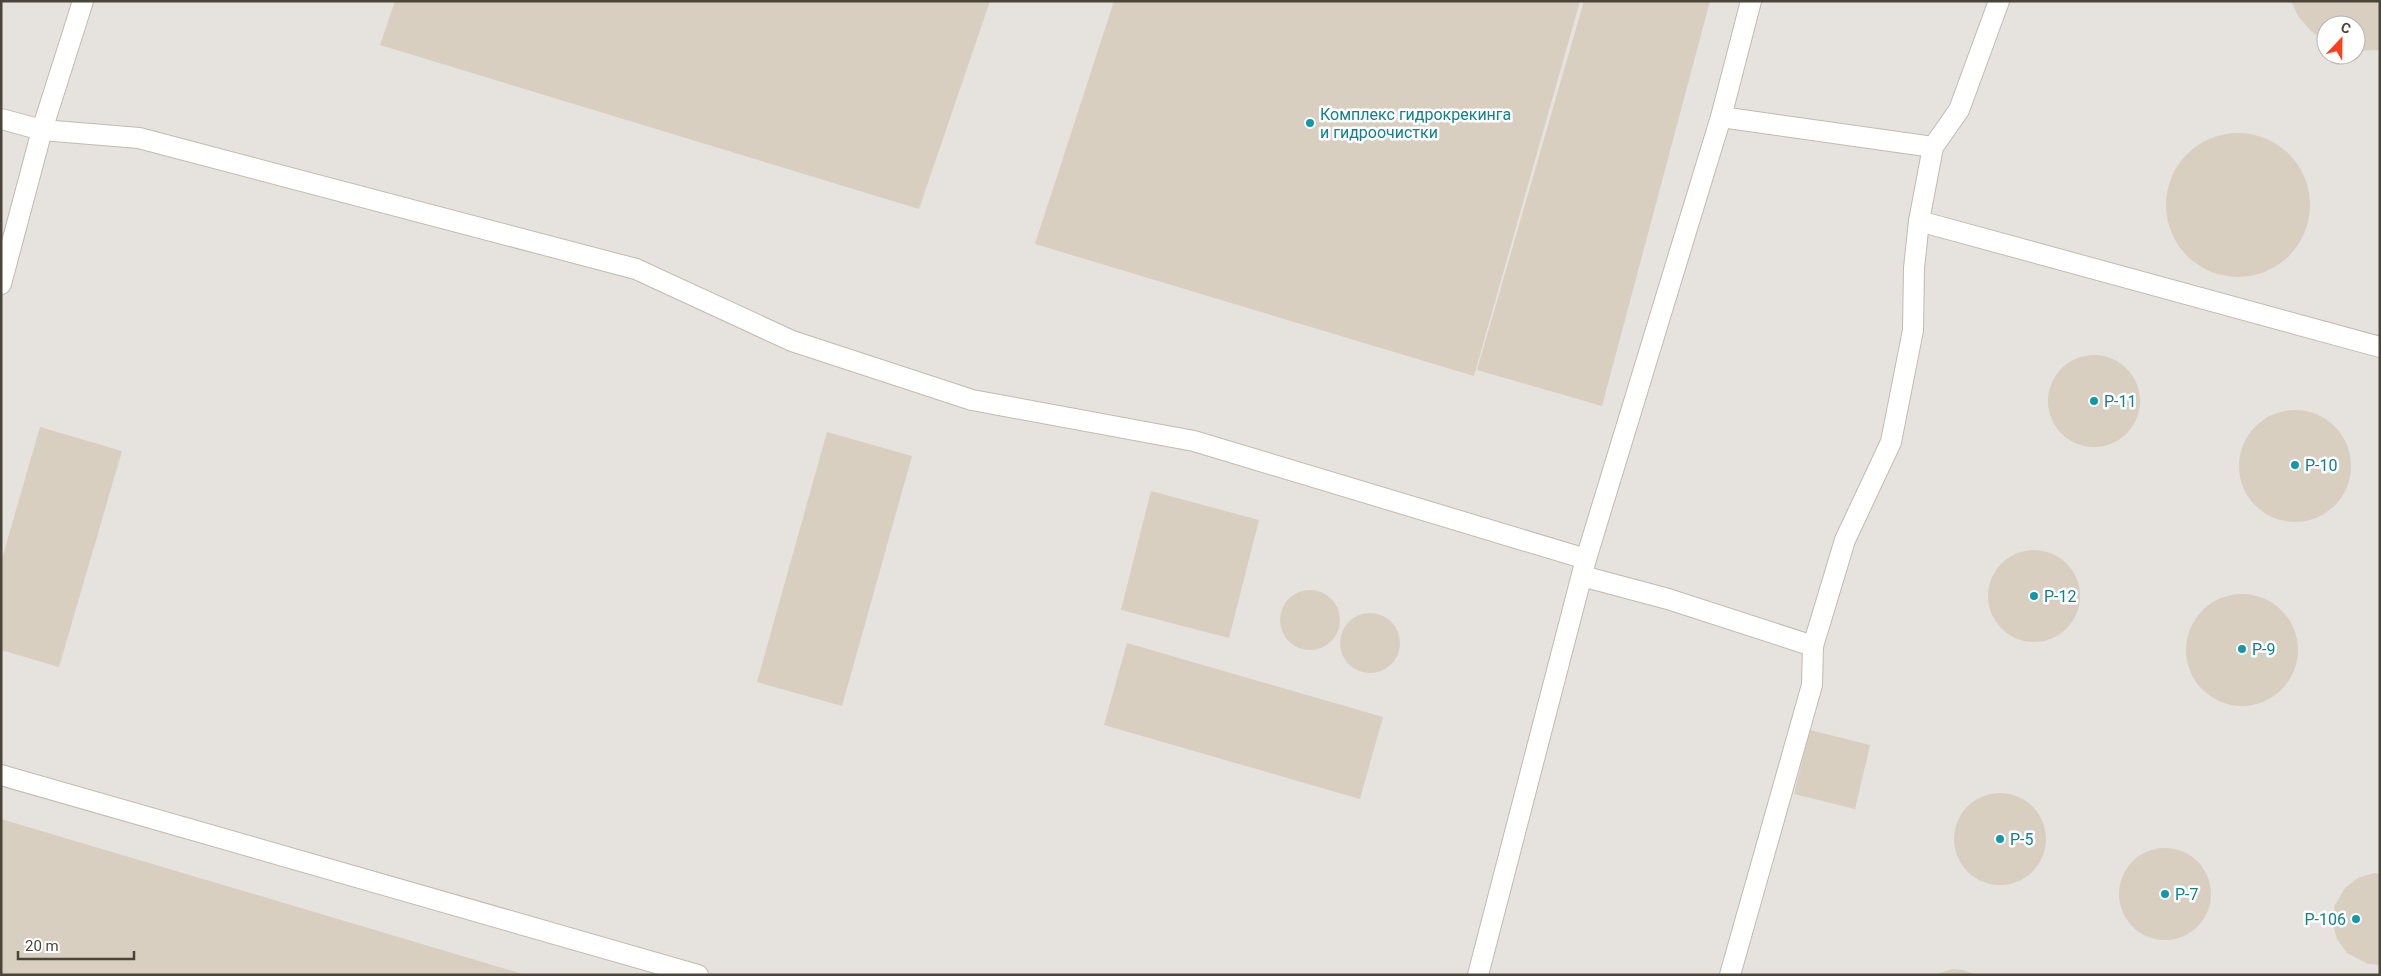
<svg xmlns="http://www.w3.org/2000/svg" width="2381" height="976" viewBox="0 0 2381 976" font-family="Roboto,sans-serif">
	<rect width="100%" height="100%" fill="#f6f3ec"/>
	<!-- industrial -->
	<path fill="#e6e2dd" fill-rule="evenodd" d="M1 1H2380V975H1ZM2326 25H2356V55H2326Z"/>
	<!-- building -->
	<g fill="#d8cfc1">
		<path d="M395 1H990L919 209 380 45Z"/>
		<path d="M1114 1H1580L1474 376 1035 244Z"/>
		<path d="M1584 1H1710L1602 406 1477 370Z"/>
		<path d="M2291 1H2380V50L2356 51V25H2326V42L2311 31 2298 16Z"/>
		<circle cx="2238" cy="205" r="72"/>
		<circle cx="2094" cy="401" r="46"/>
		<circle cx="2295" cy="466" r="56"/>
		<path d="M40 427 122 451 59 667 1 650V562Z"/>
		<path d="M827 432 912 456 842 706 757 682Z"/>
		<path d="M1151 491 1259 520 1229 638 1121 610Z"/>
		<circle cx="2034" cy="596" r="46"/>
		<circle cx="1310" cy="620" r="30"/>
		<circle cx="2242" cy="650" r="56"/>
		<circle cx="1370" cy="643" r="30"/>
		<path d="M1127 643 1383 717 1360 799 1104 725Z"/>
		<path d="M1810 730 1870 745 1855 809 1794 794Z"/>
		<circle cx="2000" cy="839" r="46"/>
		<path d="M1 819 523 974V975H1Z"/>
		<circle cx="2165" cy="894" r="46"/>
		<path d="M2374 873 2380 874V965L2368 964 2347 953 2337 939 2332 922 2335 905 2345 888 2358 878Z"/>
		<path d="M1952 969 1963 970 1977 975H1934Z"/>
	</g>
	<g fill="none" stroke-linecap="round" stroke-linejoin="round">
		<!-- service casing -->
		<g stroke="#c2bbae" stroke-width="22">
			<g id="service">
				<path d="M1721 117 1933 147 1919 221 2380 347"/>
				<path d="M1 119 42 130 139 138 636 269 792 341 972 400 1194 441 1586 559"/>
				<path d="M1933 147 1959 110 1999 1"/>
				<path d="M1 284 42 130 83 1"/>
				<path d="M1582 576 1668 599 1813 646"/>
				<path d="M1 775 698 975"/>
				<path d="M1478 975 1586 559 1721 117 1751 1"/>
				<path d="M1730 975 1812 685 1813 646 1845 540 1891 442 1913 330 1914 268 1919 221"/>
			</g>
		</g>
		<!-- service -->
		<use href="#service" stroke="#fff" stroke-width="20"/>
	</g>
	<!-- markers -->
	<g fill="#0f9aa8" stroke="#fff" stroke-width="2">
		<circle cx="1310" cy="123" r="5"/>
		<circle cx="2094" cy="401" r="5"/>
		<circle cx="2295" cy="465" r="5"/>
		<circle cx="2034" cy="596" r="5"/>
		<circle cx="2242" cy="649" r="5"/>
		<circle cx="2000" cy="839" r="5"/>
		<circle cx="2165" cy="894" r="5"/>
		<circle cx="2356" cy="919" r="5"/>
	</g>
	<g text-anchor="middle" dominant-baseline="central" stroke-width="5" stroke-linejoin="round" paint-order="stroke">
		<!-- culture labels -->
		<g font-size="16" fill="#0d838f" stroke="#fff" text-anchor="start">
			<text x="1320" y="114">Комплекс гидрокрекинга<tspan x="1320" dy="18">и гидроочистки</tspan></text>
			<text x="2104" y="401">Р-11</text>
			<text x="2305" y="465">Р-10</text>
			<text x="2044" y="596">Р-12</text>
			<text x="2252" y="649">Р-9</text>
			<text x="2010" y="839">Р-5</text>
			<text x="2175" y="894">Р-7</text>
			<text x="2346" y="919" text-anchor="end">Р-106</text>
		</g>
	</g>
	<!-- border -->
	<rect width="2381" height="976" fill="none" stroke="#4b4439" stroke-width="5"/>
	<!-- north arrow -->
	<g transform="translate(2341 40) rotate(22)"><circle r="24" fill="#ffffff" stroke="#b7b4b0"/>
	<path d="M0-4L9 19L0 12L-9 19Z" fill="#fc3f1d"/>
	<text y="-8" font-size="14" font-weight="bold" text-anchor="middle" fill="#4b4439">С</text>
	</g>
	<!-- scale -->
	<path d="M18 951v8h116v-8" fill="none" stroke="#4b4439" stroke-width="2.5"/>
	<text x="25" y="951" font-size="15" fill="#4b4439" stroke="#ffffff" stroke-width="4" paint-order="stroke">20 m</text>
</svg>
